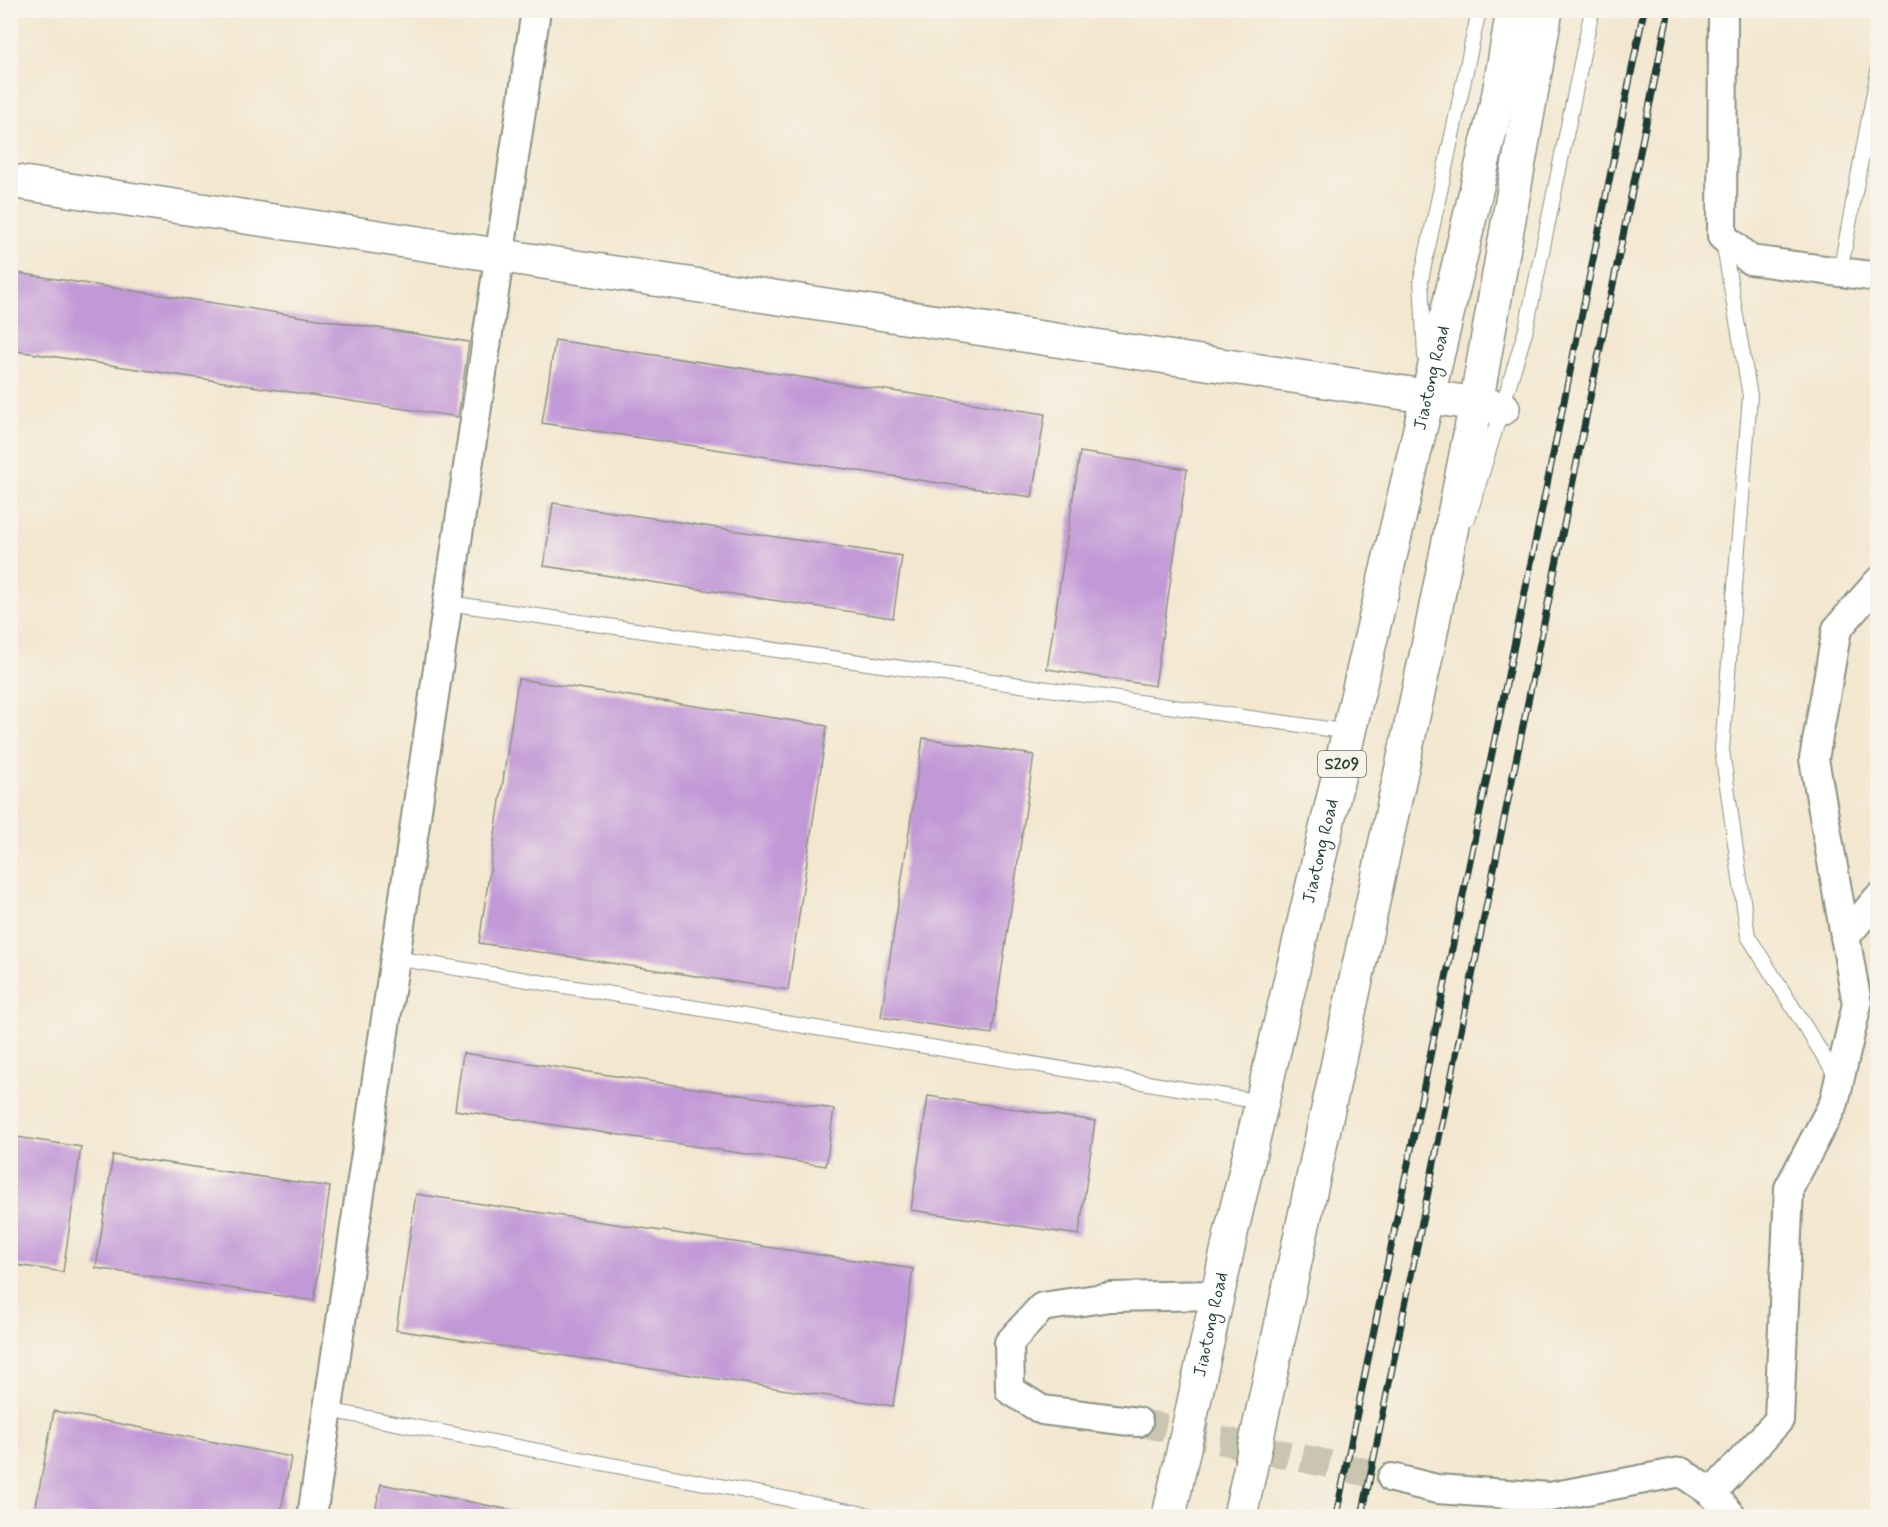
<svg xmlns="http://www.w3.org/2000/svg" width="1888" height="1527" viewBox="0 0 1888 1527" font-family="Mynerve,sans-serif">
	<rect width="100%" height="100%" fill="#f7f3e8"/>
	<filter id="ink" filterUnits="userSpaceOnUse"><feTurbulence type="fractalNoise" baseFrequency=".0167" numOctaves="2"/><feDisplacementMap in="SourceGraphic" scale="12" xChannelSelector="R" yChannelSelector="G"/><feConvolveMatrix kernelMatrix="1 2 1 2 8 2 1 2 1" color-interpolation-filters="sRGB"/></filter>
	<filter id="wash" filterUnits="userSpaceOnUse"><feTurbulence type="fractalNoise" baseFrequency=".008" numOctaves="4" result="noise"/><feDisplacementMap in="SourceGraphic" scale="24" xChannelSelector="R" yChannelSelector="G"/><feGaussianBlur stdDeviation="1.35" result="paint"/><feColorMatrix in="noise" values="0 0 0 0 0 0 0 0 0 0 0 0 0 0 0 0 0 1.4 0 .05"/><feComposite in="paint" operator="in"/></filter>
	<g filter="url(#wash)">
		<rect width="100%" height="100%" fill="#f3e7d0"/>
		<g id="blocks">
			<!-- building -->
			<g fill="#c299d7">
				<path d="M10 272 469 342 458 417 10 350Z"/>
				<path d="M555 340 1045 414 1032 497 542 423Z"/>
				<path d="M1080 452 1187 469 1155 686 1047 669Z"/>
				<path d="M553 503 902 556 893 618 544 566Z"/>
				<path d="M518 679 827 726 788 990 479 943Z"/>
				<path d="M923 738 1034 755 992 1034 881 1017Z"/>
				<path d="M463 1053 834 1109 826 1166 455 1110Z"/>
				<path d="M928 1096 1095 1121 1079 1235 911 1210Z"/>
				<path d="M10 1136 81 1147 63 1272 10 1264Z"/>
				<path d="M113 1155 330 1187 314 1301 96 1268Z"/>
				<path d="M416 1194 913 1269 893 1406 396 1330Z"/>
				<path d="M54 1411 291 1457 280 1516H34Z"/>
				<path d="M381 1484 535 1515V1516H374Z"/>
			</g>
		</g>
	</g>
	<g filter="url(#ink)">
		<use href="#blocks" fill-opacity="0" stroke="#899282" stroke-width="1.5"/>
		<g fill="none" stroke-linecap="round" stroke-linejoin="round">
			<!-- street-tunnel -->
			<path stroke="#c9c5b1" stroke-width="28" stroke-dasharray="28 14" stroke-linecap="butt" d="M1138 1422 1392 1478"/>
			<!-- lane casing -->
			<g stroke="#899282" stroke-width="16">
				<g id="lane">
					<path d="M1723 241 1750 396 1722 750 1748 936 1838 1079"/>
					<path d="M1840 272 1878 71"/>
					<path d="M1425 356 1421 280 1479 10"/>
					<path d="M1468 519 1526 329 1592 10"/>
					<path d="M448 603 1349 732"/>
					<path d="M395 958 1262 1102"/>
					<path d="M328 1410 875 1516"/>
				</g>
			</g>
			<!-- street casing -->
			<g stroke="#899282" stroke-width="32">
				<g id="street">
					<path d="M1723 10 1722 236 1750 260 1878 277"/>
					<path d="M1845 937 1878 898"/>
					<path d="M1138 1422 1042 1410 1010 1390 1009 1343 1042 1307 1110 1297 1218 1295"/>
					<path d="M1392 1478 1437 1489 1550 1497 1681 1472 1712 1493 1732 1516"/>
					<path d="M1712 1493 1779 1420 1789 1188 1834 1103 1857 1004 1814 759 1837 629 1878 582"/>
					<path d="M312 1516 536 10"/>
				</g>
			</g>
			<!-- secondary casing -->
			<g stroke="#899282" stroke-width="36">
				<path id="secondary" d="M10 181 1503 408"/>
			</g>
			<!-- primary casing -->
			<g stroke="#899282" stroke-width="36">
				<g id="primary">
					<path id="s1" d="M1169 1516 1232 1229 1499 93 1513 10"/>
					<path d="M1240 1516 1428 647 1476 404 1546 10"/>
				</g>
			</g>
			<!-- lane -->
			<use href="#lane" stroke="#fff" stroke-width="14"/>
			<!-- street -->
			<use href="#street" stroke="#fff" stroke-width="28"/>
			<!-- secondary -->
			<use href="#secondary" stroke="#fff" stroke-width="33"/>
			<!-- primary -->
			<use href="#primary" stroke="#fff" stroke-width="33"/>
			<!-- rail casing -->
			<g stroke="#1f3d34" stroke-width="7">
				<g id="rail">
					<path d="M1336 1516 1644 10"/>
					<path d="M1362 1516 1669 10"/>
				</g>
			</g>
			<!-- rail -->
			<use href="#rail" stroke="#f7f3e8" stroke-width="4.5" stroke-dasharray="14" stroke-linecap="butt"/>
		</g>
	</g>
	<g text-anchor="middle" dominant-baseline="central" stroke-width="5" stroke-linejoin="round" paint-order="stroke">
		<!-- shield labels -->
		<rect fill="#f7f3e8" stroke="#60746a" stroke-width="1.5" x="1318" y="751" width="48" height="26" rx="4.5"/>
		<g font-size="16" font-weight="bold" fill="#1f3d34">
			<text x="1342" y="764">S209</text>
		</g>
		<!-- street labels -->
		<g font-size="18" fill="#1f3d34" stroke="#f7f3e8">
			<text stroke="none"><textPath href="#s1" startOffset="1168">Jiaotong Road</textPath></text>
			<text stroke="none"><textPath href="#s1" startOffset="682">Jiaotong Road</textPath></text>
			<text stroke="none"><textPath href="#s1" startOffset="196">Jiaotong Road</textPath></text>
		</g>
	</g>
	<!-- margin -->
	<rect width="1888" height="1527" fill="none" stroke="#f7f3e8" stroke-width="36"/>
</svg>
